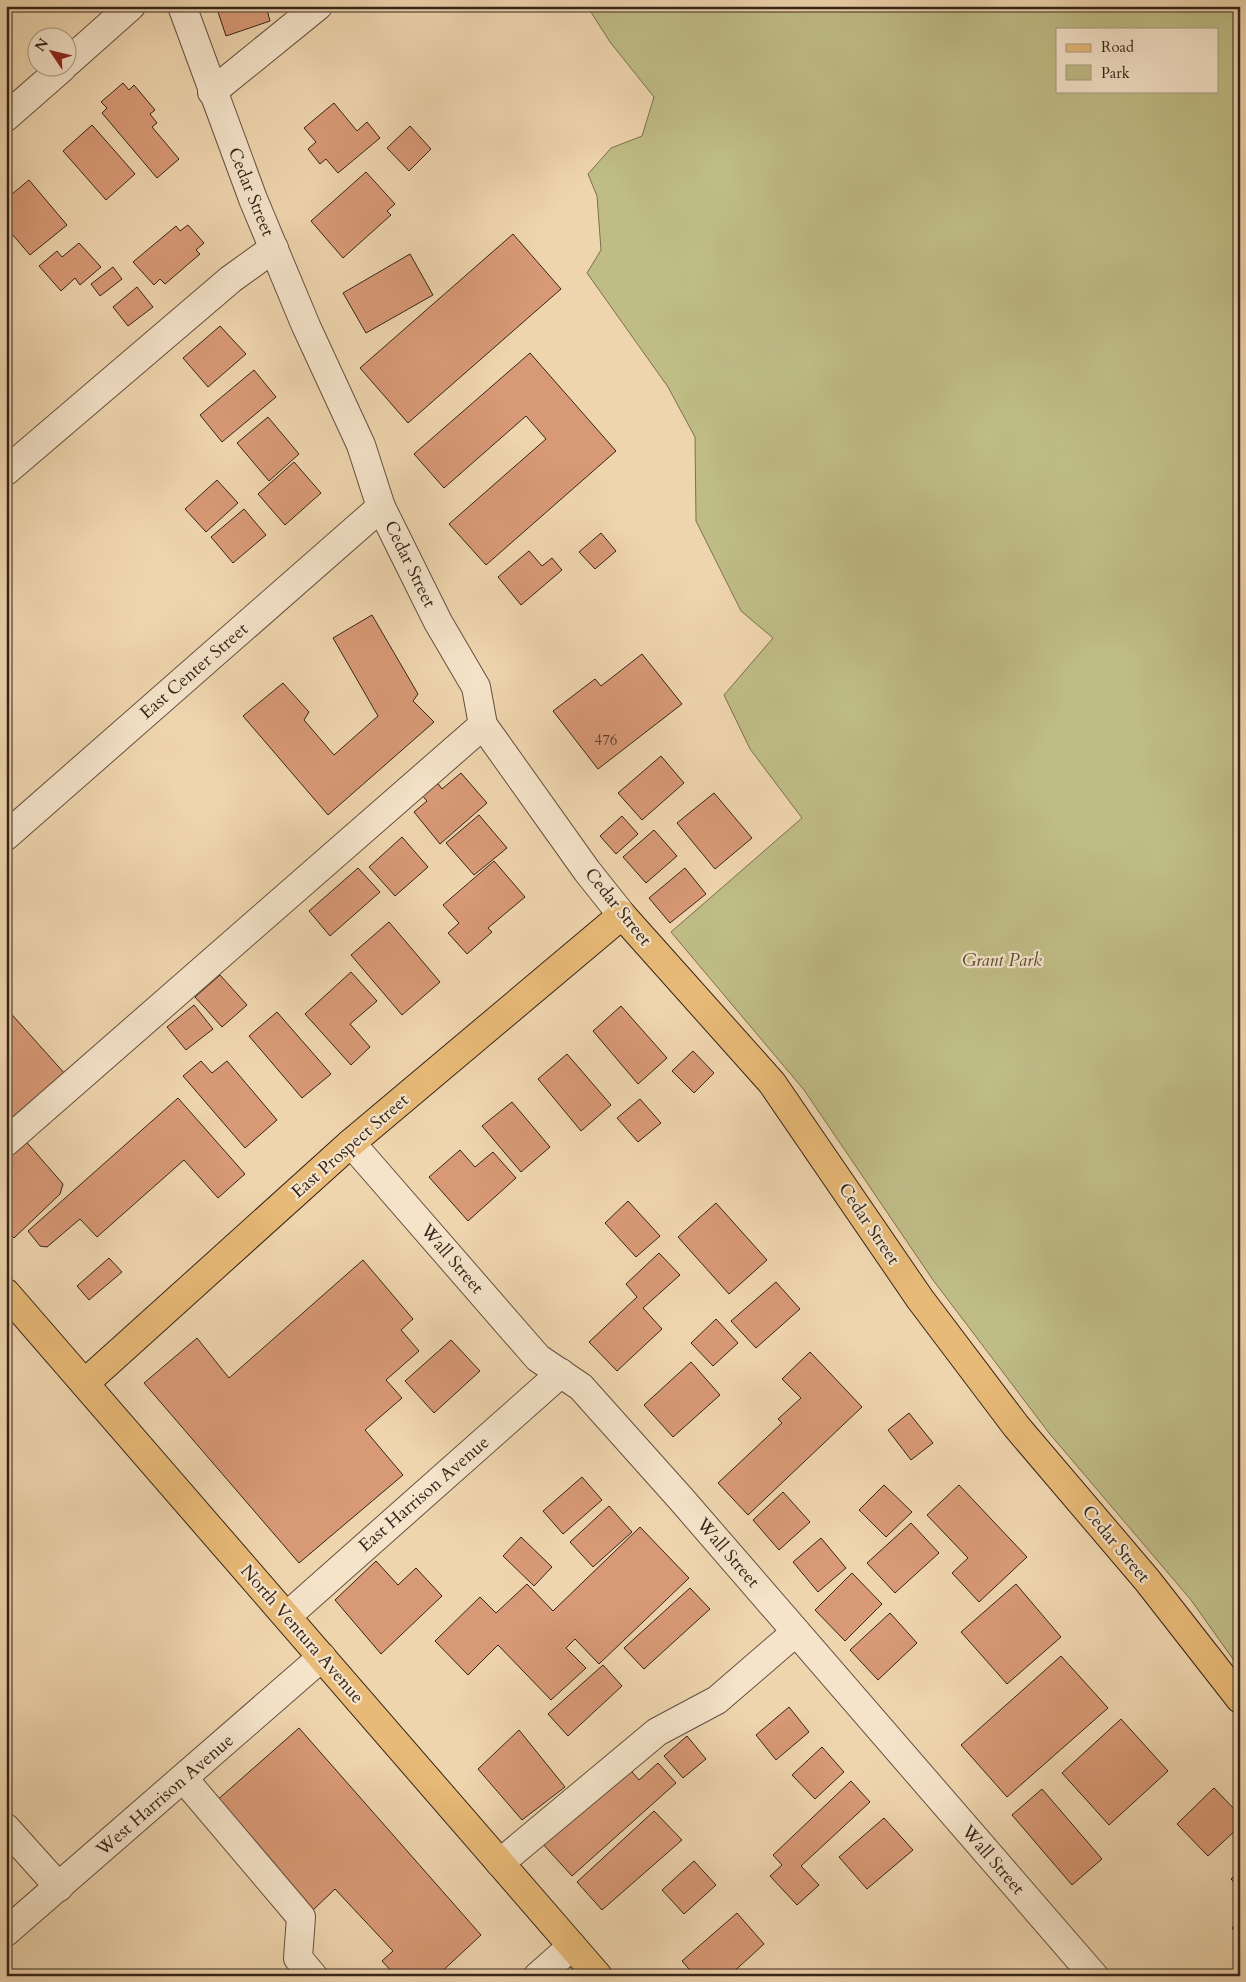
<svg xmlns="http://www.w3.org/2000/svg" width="1246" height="1982" viewBox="0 0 1246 1982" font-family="Cardo,serif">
	<rect width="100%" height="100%" fill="#efd5ae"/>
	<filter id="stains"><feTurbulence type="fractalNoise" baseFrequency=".004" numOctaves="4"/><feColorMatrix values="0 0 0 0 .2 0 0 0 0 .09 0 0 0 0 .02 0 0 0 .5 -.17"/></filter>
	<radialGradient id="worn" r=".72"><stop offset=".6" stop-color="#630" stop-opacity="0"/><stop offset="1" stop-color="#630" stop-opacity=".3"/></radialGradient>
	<!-- green -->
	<path fill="#bfbc86" stroke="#7a7050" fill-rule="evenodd" d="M587 6H1240V1669L1191 1600 1049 1433 933 1280 804 1090 671 932 802 818 750 749 724 695 773 638 741 611 696 521 695 437 668 387 587 273 601 250 597 196 588 174 611 148 642 136 654 97 610 42ZM1057 29H1217V91H1057Z"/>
	<!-- building -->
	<g fill="#d89976" stroke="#35241a">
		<path d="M216 6H266L270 21 226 36Z"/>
		<path d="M123 83 129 90 134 85 155 110 150 114 157 123 152 127 179 159 157 178 102 113 107 108 101 102Z"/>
		<path d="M334 103 357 131 367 122 380 138 338 173 326 159 320 164 308 149 316 142 304 128Z"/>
		<path d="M92 125 135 174 106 200 63 151Z"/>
		<path d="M410 126 431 149 409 171 387 148Z"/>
		<path d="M366 172 395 204 387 211 391 215 343 258 311 221Z"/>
		<path d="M29 180 67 225 30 255 6 227V199Z"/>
		<path d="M188 225 204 243 196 250 200 254 165 284 160 279 154 285 133 262 176 226 180 231Z"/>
		<path d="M513 234 561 289 408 423 360 368Z"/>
		<path d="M79 243 101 267 80 285 75 278 61 291 39 266 57 251 62 257Z"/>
		<path d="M410 254 433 295 366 333 343 293Z"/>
		<path d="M113 267 122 279 100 296 91 284Z"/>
		<path d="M137 287 153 307 128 326 113 307Z"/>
		<path d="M220 326 246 354 208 387 183 358Z"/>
		<path d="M530 353 616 451 486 565 449 524 546 439 526 416 444 488 414 454Z"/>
		<path d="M254 370 276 397 222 442 200 415Z"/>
		<path d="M268 417 299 454 269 481 237 443Z"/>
		<path d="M294 462 321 493 285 525 258 494Z"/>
		<path d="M217 480 238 503 206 532 185 509Z"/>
		<path d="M244 509 266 535 233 563 211 537Z"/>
		<path d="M601 533 616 551 595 569 579 552Z"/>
		<path d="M529 551 542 566 552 558 562 570 521 605 498 577Z"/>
		<path d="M372 615 418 694 413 701 434 722 328 815 243 716 283 683 309 712 304 720 334 755 378 716 333 638Z"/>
		<path d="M642 654 682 704 598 769 553 711 595 679 601 686Z"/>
		<path d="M661 756 684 783 642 820 618 793Z"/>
		<path d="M461 773 487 803 440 844 414 812 427 801 421 794 436 781 442 789Z"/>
		<path d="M714 793 752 838 715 869 677 823Z"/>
		<path d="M479 815 507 848 474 875 446 843Z"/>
		<path d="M622 816 638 834 616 854 600 836Z"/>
		<path d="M654 830 677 856 646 883 623 857Z"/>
		<path d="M402 837 428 867 395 896 369 867Z"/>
		<path d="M494 861 525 897 488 928 492 932 467 954 448 933 459 923 443 905Z"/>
		<path d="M358 868 380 892 330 936 309 911Z"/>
		<path d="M685 868 706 894 670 923 649 898Z"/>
		<path d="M389 922 440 982 402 1015 351 955Z"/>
		<path d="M351 972 377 1001 350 1024 370 1047 351 1065 305 1014Z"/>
		<path d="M220 975 247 1005 222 1027 195 997Z"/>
		<path d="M194 1005 213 1029 186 1050 167 1027Z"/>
		<path d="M621 1006 667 1058 638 1084 593 1031Z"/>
		<path d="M6 1008 66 1075 6 1128Z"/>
		<path d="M277 1012 331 1074 302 1098 249 1036Z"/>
		<path d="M693 1051 714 1073 694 1093 672 1071Z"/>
		<path d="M567 1054 611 1105 581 1131 538 1079Z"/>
		<path d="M201 1061 212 1073 227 1061 277 1120 245 1148 183 1076Z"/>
		<path d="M178 1098 245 1174 218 1198 184 1160 97 1237 80 1219 47 1247 40 1246 28 1231Z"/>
		<path d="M640 1099 661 1123 638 1142 617 1118Z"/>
		<path d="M512 1102 550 1147 521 1172 482 1126Z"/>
		<path d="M22 1137 63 1184 60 1194 14 1238 6 1230V1151Z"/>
		<path d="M460 1150 475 1167 493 1152 516 1178 468 1221 429 1177Z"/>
		<path d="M628 1201 660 1236 636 1257 605 1223Z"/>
		<path d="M716 1203 767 1260 729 1294 678 1237Z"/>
		<path d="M659 1253 680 1275 643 1308 662 1329 617 1371 589 1342 637 1297 626 1284Z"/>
		<path d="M109 1258 122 1272 89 1300 77 1286Z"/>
		<path d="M363 1260 413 1319 401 1330 419 1351 386 1380 402 1398 365 1430 403 1475 299 1563 144 1383 197 1338 229 1378Z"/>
		<path d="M776 1282 800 1309 756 1348 731 1321Z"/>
		<path d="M716 1319 738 1343 713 1366 691 1343Z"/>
		<path d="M451 1340 480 1371 434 1413 405 1381Z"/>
		<path d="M810 1352 862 1407 748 1515 718 1483 782 1423 778 1419 801 1398 782 1379Z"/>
		<path d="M691 1362 720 1395 673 1437 644 1405Z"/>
		<path d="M909 1413 933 1443 911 1460 888 1430Z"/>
		<path d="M582 1477 602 1500 563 1534 543 1511Z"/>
		<path d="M884 1485 912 1512 886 1537 859 1510Z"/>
		<path d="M959 1485 1027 1557 979 1602 952 1573 968 1558 927 1515Z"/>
		<path d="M783 1492 810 1522 779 1550 753 1520Z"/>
		<path d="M609 1506 632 1532 593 1567 570 1542Z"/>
		<path d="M911 1523 939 1553 895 1593 867 1563Z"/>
		<path d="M640 1527 689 1578 599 1664 575 1639 566 1648 586 1668 551 1700 498 1645 468 1675 435 1641 480 1597 496 1613 527 1584 553 1611Z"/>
		<path d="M521 1537 552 1567 534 1586 503 1556Z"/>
		<path d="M821 1538 846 1568 818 1592 793 1562Z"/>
		<path d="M376 1561 398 1585 416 1568 442 1596 381 1654 335 1600Z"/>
		<path d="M852 1573 882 1604 845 1641 815 1610Z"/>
		<path d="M1016 1584 1061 1637 1007 1684 961 1632Z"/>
		<path d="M690 1588 710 1609 644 1669 624 1648Z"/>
		<path d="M890 1613 917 1643 878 1680 850 1650Z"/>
		<path d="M1061 1656 1108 1708 1007 1797 961 1745Z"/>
		<path d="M603 1665 622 1686 568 1736 548 1714Z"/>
		<path d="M789 1707 809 1732 776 1760 756 1735Z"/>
		<path d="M1121 1719 1168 1771 1109 1825 1062 1773Z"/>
		<path d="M299 1728 481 1935 437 1976H396L382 1961 393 1951 335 1889 311 1912 215 1802Z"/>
		<path d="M519 1730 565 1787 522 1820 478 1769Z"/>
		<path d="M687 1736 706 1759 683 1778 664 1756Z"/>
		<path d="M822 1747 844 1772 815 1799 792 1775Z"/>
		<path d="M658 1763 676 1783 572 1876 541 1842 627 1766 639 1780Z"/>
		<path d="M851 1781 870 1802 801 1866 819 1885 797 1905 770 1876 782 1865 773 1855Z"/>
		<path d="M1214 1788 1240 1815V1826L1208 1856 1177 1824Z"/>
		<path d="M1042 1789 1102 1859 1072 1885 1012 1815Z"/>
		<path d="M654 1811 682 1840 602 1910 577 1882Z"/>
		<path d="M884 1818 913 1850 867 1889 839 1857Z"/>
		<path d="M694 1861 716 1885 684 1914 662 1890Z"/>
		<path d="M1240 1871V1889L1231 1879Z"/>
		<path d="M737 1913 764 1944 729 1976H695L682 1961Z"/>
		<path d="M1240 1921V1936L1232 1928Z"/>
	</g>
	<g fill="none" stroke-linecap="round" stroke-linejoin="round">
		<!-- minor casing -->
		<g stroke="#64503f" stroke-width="30">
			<g id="minor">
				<path d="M182 6 253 199 306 326 361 445 381 507 438 622 476 687 483 725 587 871 622 915"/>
				<path d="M68 62 131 6"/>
				<path d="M212 92 318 6"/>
				<path d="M6 117 62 68"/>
				<path d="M6 471 231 279 274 248"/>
				<path d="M6 836 381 507"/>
				<path d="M6 1142 483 725"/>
				<path d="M351 1143 538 1358 581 1387 682 1500 1094 1976"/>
				<path d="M287 1616 561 1373"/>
				<path d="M184 1779 301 1917 298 1958 313 1976"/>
				<path d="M6 1828 59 1887"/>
				<path d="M500 1863 657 1732 717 1700 796 1632"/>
				<path d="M6 1932 322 1657"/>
				<path d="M538 1976 572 1946"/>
			</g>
		</g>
		<!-- major casing -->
		<g stroke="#35241a" stroke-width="30">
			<g id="major">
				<path d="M6 1293 598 1976"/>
				<path d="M85 1383 351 1143 622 915 772 1083 920 1299 1016 1426 1147 1580 1240 1699"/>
			</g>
		</g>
		<!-- minor -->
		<use href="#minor" stroke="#f5e4ca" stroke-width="28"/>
		<!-- major -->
		<use href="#major" stroke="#e8ba77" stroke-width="28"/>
	</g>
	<g text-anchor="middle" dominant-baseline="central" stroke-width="4.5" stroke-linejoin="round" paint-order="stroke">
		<!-- number labels -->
		<g font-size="15" fill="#5e4131">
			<text x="606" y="740">476</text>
		</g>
		<!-- street labels -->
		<g font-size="18" fill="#35241a" stroke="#f5e4ca">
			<text transform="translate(251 192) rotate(68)">Cedar Street</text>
			<text transform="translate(410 564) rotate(64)">Cedar Street</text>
			<text transform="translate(194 671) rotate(-41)">East Center Street</text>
			<text transform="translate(618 907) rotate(51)">Cedar Street</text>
			<text transform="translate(350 1146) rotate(-41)">East Prospect Street</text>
			<text transform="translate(869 1224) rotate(56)">Cedar Street</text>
			<text transform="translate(452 1259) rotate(49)">Wall Street</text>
			<text transform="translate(424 1494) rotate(-41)">East Harrison Avenue</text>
			<text transform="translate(1116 1544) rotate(50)">Cedar Street</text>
			<text transform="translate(728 1553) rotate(49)">Wall Street</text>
			<text transform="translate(302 1634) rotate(49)">North Ventura Avenue</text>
			<text transform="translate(165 1795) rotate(-41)">West Harrison Avenue</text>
			<text transform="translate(993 1860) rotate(49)">Wall Street</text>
		</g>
		<!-- park labels -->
		<g font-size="18" font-style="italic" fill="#584a35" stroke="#f5e4ca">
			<text x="1002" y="960">Grant Park</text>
		</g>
	</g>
	<!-- margin -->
	<rect width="1246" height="1982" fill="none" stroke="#efd5ae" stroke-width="25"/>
	<rect x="8" y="8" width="1231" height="1967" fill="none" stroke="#35241a" stroke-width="2.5"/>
	<rect x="12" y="12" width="1221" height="1957" fill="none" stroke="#35241a"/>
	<!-- legend -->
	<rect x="1056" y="28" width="162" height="65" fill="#f5e4ca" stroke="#a89784"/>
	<rect x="1066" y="44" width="25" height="8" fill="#e8ba77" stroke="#a89784"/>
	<text x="1101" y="52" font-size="15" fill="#35241a">Road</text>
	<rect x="1066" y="65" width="25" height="15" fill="#bfbc86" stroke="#a89784"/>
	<text x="1101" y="78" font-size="15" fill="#35241a">Park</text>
	<!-- north arrow -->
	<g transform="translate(52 52) rotate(305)"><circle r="24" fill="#f5e4ca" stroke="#a89784"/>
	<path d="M0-4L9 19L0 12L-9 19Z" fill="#8f2418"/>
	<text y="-8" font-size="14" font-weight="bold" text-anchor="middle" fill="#35241a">N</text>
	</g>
	<rect width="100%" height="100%" filter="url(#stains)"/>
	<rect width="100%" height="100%" fill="url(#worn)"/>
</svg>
